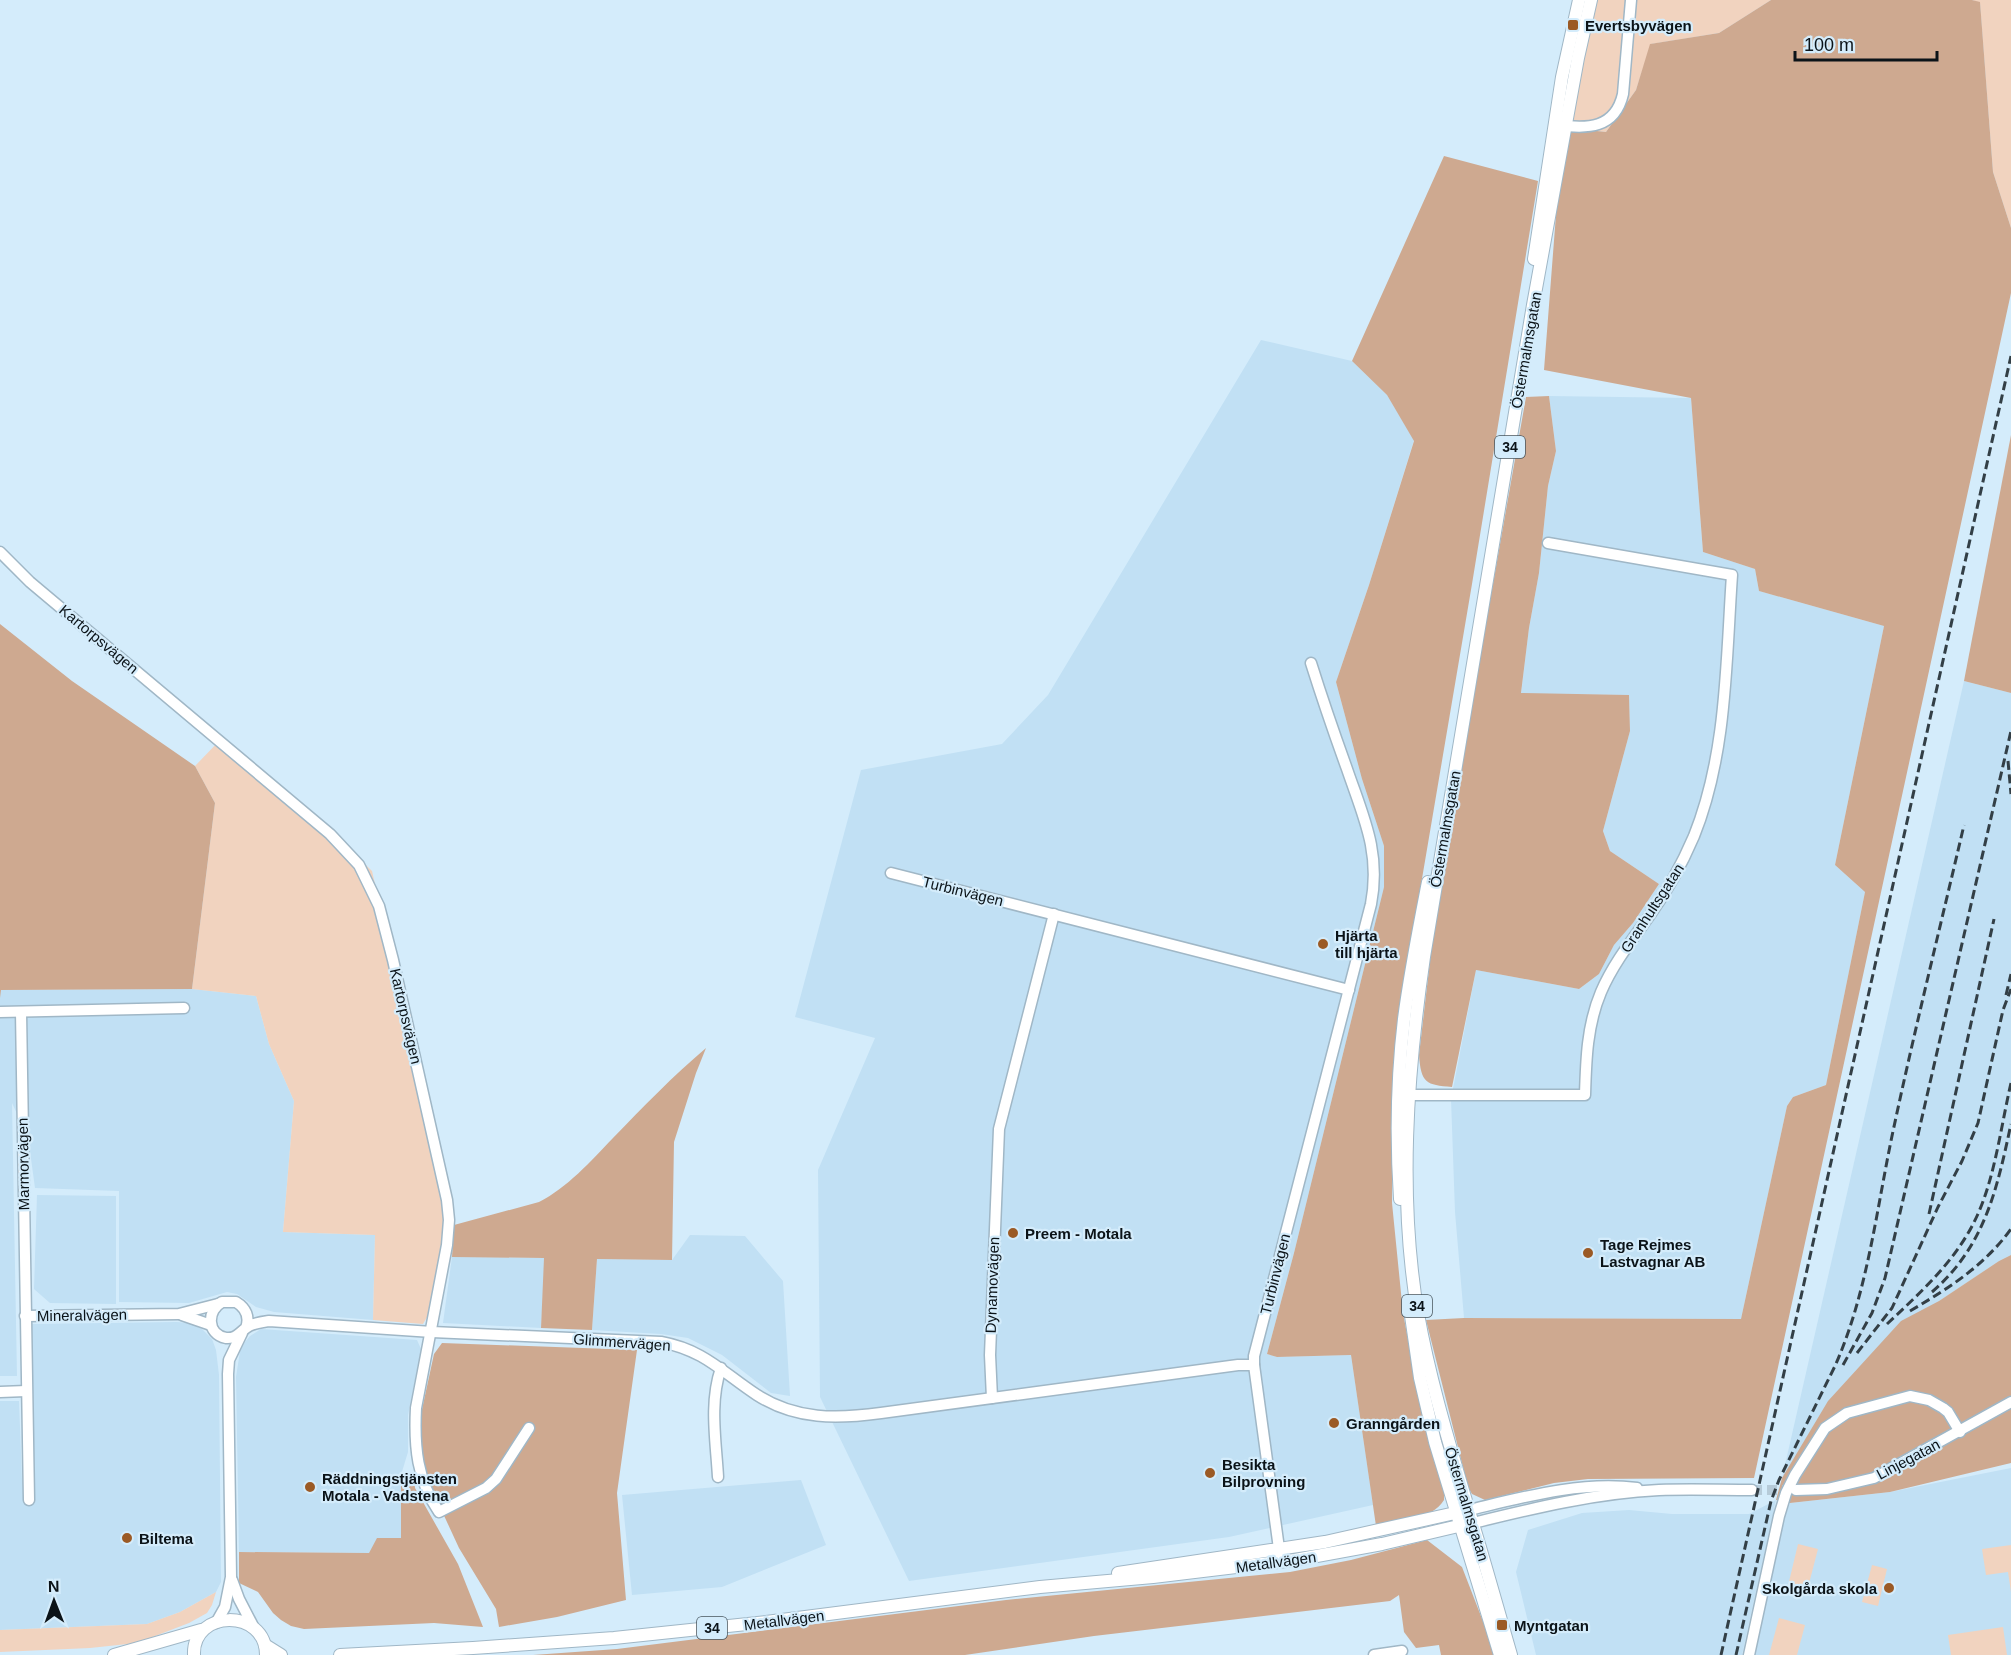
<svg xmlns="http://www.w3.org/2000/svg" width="2011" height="1655" viewBox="0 0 2011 1655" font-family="Arial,sans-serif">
	<rect width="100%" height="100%" fill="#d4ecfb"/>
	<!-- built -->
	<g fill="#c1e0f4">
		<path d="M1261 340 1352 361 1387 395 1414 440 1369 585 1336 682 1362 779 1384 846V887L1294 1253 1267 1354 1277 1357 1351 1355 1373 1505 1229 1537 909 1581 820 1397 818 1170 875 1038 795 1017 861 770 1002 744 1048 695Z"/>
		<path d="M1549 396 1691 398 1703 552 1755 569 1759 591 1884 626 1835 865 1865 892 1826 1085 1793 1097 1787 1106 1741 1319 1464 1318 1455 1212 1451 1099 1476 970 1579 989 1599 974 1614 945 1633 923 1659 884 1610 851 1603 831 1630 731 1629 695 1521 694 1529 628 1539 573 1548 486 1556 451Z"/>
		<path d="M1964 681 2011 693V1255L1999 1261 1939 1301 1782 1478Z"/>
		<path d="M192 989 256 996 269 1044 294 1101 283 1232 375 1235 373 1320 274 1312 256 1307 237 1294 227 1292 189 1303 119 1302V1191L35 1188 28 1137 12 1103 17 1376H0V990Z"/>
		<path d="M37 1195 116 1196V1304L50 1303 34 1289Z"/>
		<path d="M690 1235 745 1236 783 1281 790 1396 771 1393 722 1355 688 1338 661 1334 592 1330 597 1259 672 1260Z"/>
		<path d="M452 1257 545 1258 541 1328 443 1323Z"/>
		<path d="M177 1322 189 1323 202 1329 212 1339 216 1350 219 1375 221 1582 216 1592 180 1612 147 1624 0 1630V1401H19L22 1480H34L31 1324Z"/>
		<path d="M261 1329 417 1340 421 1349 408 1415V1452L401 1475 402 1538 369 1553 239 1552 236 1377 240 1351 245 1342 250 1336Z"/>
		<path d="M2011 1468V1655H1750L1783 1522 1790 1503 1890 1492Z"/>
		<path d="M801 1480 826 1545 722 1587 632 1595 622 1495Z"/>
		<path d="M1776 1500 1742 1655H1536L1516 1572 1528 1530 1582 1513 1629 1510 1672 1514H1749Z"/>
	</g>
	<!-- green -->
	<g fill="#f1d3bf">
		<path d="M1597 0H1771L1719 33 1651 44 1636 90 1606 132 1569 128 1583 55Z"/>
		<path d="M1972 0H2011V228L1993 172 1980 3Z"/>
		<path d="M223 737 302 803 372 871 451 1221 439 1297 423 1324 373 1320 375 1235 283 1232 294 1101 269 1044 256 996 192 989 215 803 195 766Z"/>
		<path d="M1798 1544 1818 1549 1806 1595 1787 1590Z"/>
		<path d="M2011 1545V1592L2008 1572 1986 1575 1982 1549Z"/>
		<path d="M1872 1565 1887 1569 1878 1606 1862 1602Z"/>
		<path d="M216 1592 212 1605 207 1613 189 1623 137 1643 90 1648 0 1652V1630L147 1624 180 1612Z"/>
		<path d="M1779 1618 1805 1625 1797 1655H1769Z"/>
		<path d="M2003 1627 2007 1655H1951L1948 1635Z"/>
	</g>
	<!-- forest -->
	<g fill="#cea990">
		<path d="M1771 0H1972L1980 2 1993 172 2011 228V293L1754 1478 1588 1479 1554 1483 1485 1500 1472 1494 1468 1487 1426 1320 1464 1318 1741 1319 1787 1106 1793 1097 1826 1085 1865 892 1835 865 1884 626 1759 591 1755 569 1703 552 1691 398 1544 370 1558 189 1569 128 1606 132 1636 90 1650 44 1719 33Z"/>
		<path d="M1444 156 1538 181 1472 584 1406 973 1393 1089 1392 1203 1403 1313 1422 1413 1444 1491V1500C1432 1520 1397 1522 1376 1526L1351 1355 1277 1357 1267 1354 1294 1253 1384 887V846L1362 779 1336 682 1369 585 1414 441 1387 395 1352 361Z"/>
		<path d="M1549 396 1556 451 1548 486 1539 573 1529 628 1521 693 1629 695 1630 731 1603 831 1610 851 1659 884 1633 923 1614 945 1599 974 1579 989 1476 970 1452 1087C1426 1085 1421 1083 1419 1055L1437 901 1526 397Z"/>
		<path d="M2011 435V693L1964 681Z"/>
		<path d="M0 624 72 681 195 766 215 803 192 989 1 990 0 998Z"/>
		<path d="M706 1048 696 1073 674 1142 672 1260 597 1259 592 1330 541 1328 544 1258 452 1257 454 1225 539 1202C567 1188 591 1161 613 1138 643 1107 673 1076 706 1048Z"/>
		<path d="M2011 1255V1463L1890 1492 1790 1503 1776 1500 1782 1478 1828 1401 1901 1321 1939 1301 1999 1261Z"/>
		<path d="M442 1343 637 1350 617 1493 626 1600 557 1617 499 1627 496 1609 459 1548 422 1468 421 1414 434 1354Z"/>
		<path d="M401 1475H414L415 1488 458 1564 483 1627 434 1623 304 1629 291 1626 281 1620 273 1613 258 1592 239 1583V1552L369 1553 377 1538H401Z"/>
		<path d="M1427 1540 1462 1567 1496 1655H1441L1439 1645 1416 1648 1404 1632 1399 1595 1390 1601 1094 1636 965 1655H533L617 1649 1006 1600 1290 1572 1351 1560Z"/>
	</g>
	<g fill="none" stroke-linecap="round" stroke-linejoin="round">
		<!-- minor-tunnel -->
		<path stroke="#b6cbd9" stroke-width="10" stroke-dasharray="10 5" stroke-linecap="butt" d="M1752 1490H1794"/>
		<!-- minor casing -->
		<g stroke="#a0b7c6" stroke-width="13">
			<g id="minor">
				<path d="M1558 125C1587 129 1615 129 1623 94L1631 0"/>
				<path d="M0 552 30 582 330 834 359 865 379 906 393 960 447 1200 449 1220 447 1245 416 1408C414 1447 417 1480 439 1512L486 1488 496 1479 529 1428"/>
				<path d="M891 873 1349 990"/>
				<path d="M0 1012 184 1008"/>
				<path d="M21 1012 29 1500"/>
				<path d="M1401 1095H1585C1586 1060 1587 1025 1601 992 1613 964 1632 940 1650 915 1668 890 1682 864 1694 836 1727 754 1726 661 1732 575L1548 543"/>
				<path d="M182 1315 211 1325"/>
				<path d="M25 1316 179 1314 218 1304"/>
				<path d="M246 1328C250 1317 246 1308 236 1302H222C207 1310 206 1334 226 1338 236 1339 239 1333 246 1328 252 1323 262 1322 269 1321L432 1332 661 1342C704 1350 722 1372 757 1395 796 1420 837 1419 881 1413L1238 1365H1254"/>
				<path d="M0 1392 26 1391"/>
				<path d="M992 1398 990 1355 999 1129 1054 914"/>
				<path d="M718 1477C716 1441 709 1403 721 1368"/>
				<path d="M1796 1490 1827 1489 1874 1478 2011 1402"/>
				<path d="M1469 1510C1524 1497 1580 1481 1637 1488"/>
				<path d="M1473 1523C1534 1508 1596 1493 1659 1490 1690 1489 1721 1490 1752 1490"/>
				<path d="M1280 1556 1254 1365V1356L1371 904C1381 852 1363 816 1347 769 1334 733 1322 698 1311 663"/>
				<path d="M232 1580 239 1599 253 1626"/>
				<path d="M216 1623 225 1607 231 1577 228 1374 229 1360 242 1333"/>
				<path d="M1374 1655 1402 1651"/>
				<path d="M1749 1655 1779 1516 1786 1493 1795 1475 1825 1428 1847 1413 1910 1396 1929 1400 1943 1408 1948 1412 1960 1432"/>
			</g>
		</g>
		<!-- major casing -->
		<g stroke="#a0b7c6" stroke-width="14">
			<g id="major">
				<path d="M1534 259 1562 77 1579 0"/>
				<path d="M1400 1199C1396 1139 1397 1078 1404 1019 1410 973 1419 928 1428 882"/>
				<path d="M1410 1309 1420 1378 1435 1442 1500 1655"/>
				<path d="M1118 1573 1325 1542 1464 1511"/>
				<path d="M265 1645 281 1655"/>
				<path d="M114 1655 201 1630"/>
				<path d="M194 1655C192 1609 266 1608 266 1655"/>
				<path d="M340 1655 473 1648 614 1638 766 1622 1040 1587 1153 1577 1295 1560 1382 1544 1467 1524"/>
				<path d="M1511 1655C1497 1607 1484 1559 1469 1511 1450 1446 1430 1381 1418 1314 1398 1197 1407 1074 1424 957L1533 305 1578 58 1591 0"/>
			</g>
		</g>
		<!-- minor -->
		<use href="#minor" stroke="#fff" stroke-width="10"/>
		<!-- major -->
		<use href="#major" stroke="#fff" stroke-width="12"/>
		<!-- rail -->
		<g stroke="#333f46" stroke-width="3" stroke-dasharray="9 4.5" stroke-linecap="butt">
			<path d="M2008 761 2011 794"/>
			<path d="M2006 995 2011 974"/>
			<path d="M1929 1214 1994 919"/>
			<path d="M1932 1292C1985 1246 1997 1189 2011 1124"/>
			<path d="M1910 1311C1949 1288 1984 1266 2011 1229"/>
			<path d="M1887 1324C1921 1292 1957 1260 1977 1216 1995 1177 2001 1126 2011 1083"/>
			<path d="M1857 1353 1892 1308 1938 1207 1962 1161 1978 1123 2003 1010 2011 989"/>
			<path d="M1843 1365 1872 1313 1885 1278 2011 731"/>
			<path d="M1721 1655 2011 356"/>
			<path d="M1736 1655 1771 1501 1779 1480 1835 1366C1867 1294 1876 1213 1892 1136 1914 1032 1940 928 1964 825"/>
		</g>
	</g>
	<!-- markers -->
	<g fill="#9b5a25" stroke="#d4ecfb" stroke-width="2">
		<rect x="1567" y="19" width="12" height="12" rx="3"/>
		<circle cx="1323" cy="944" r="6"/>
		<circle cx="1013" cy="1233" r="6"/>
		<circle cx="1588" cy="1253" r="6"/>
		<circle cx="1334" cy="1423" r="6"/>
		<circle cx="1210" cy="1473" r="6"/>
		<circle cx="310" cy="1487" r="6"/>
		<circle cx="127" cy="1538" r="6"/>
		<circle cx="1889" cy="1588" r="6"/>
		<rect x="1496" y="1619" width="12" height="12" rx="3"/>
	</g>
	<g text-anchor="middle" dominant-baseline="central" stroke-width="4.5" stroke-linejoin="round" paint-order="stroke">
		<!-- shield labels -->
		<g fill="#d4ecfb" stroke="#47545c" stroke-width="1.5">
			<rect x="1495" y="436" width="30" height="22" rx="4.5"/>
			<rect x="1402" y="1295" width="30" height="22" rx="4.5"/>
			<rect x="697" y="1617" width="30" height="22" rx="4.5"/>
		</g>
		<g font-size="14" font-weight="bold" fill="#0b1318">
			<text x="1510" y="447">34</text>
			<text x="1417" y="1306">34</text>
			<text x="712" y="1628">34</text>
		</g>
		<!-- poi labels -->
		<g font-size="15" font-weight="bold" fill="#0b1318" stroke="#d4ecfb" text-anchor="start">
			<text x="1585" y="25">Evertsbyvägen</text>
			<text x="1335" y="935">Hjärta<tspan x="1335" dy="17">till hjärta</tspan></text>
			<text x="1025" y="1233">Preem - Motala</text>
			<text x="1600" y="1244">Tage Rejmes<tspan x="1600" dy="17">Lastvagnar AB</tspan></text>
			<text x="1346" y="1423">Granngården</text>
			<text x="1222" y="1464">Besikta<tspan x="1222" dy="17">Bilprovning</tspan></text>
			<text x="322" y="1478">Räddningstjänsten<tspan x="322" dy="17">Motala - Vadstena</tspan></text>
			<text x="139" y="1538">Biltema</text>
			<text x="1877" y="1588" text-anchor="end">Skolgårda skola</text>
			<text x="1514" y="1625">Myntgatan</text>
		</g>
		<!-- street labels -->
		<g font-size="15" fill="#0b1318" stroke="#d4ecfb">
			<text transform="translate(1526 350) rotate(-80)">Östermalmsgatan</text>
			<text transform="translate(99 639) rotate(40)">Kartorpsvägen</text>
			<text transform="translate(1445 829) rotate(-80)">Östermalmsgatan</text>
			<text transform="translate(963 891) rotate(14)">Turbinvägen</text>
			<text transform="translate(1652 908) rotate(-57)">Granhultsgatan</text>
			<text transform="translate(406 1016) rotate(77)">Kartorpsvägen</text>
			<text transform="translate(23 1164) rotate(-91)">Marmorvägen</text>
			<text transform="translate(1275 1274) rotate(-76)">Turbinvägen</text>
			<text transform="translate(992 1285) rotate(-88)">Dynamovägen</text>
			<text transform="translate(82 1315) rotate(-1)">Mineralvägen</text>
			<text transform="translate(622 1342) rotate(4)">Glimmervägen</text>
			<text transform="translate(1908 1459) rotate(-28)">Linjegatan</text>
			<text transform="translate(1467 1504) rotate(73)">Östermalmsgatan</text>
			<text transform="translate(1276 1562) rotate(-8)">Metallvägen</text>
			<text transform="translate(784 1620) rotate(-7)">Metallvägen</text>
		</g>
	</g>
	<!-- north arrow -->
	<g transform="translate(54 1601) rotate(359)" stroke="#d4ecfb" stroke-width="4.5" paint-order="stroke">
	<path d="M0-4.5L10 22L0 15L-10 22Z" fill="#0b1318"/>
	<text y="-9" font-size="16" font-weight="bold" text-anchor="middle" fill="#0b1318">N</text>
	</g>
	<!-- scale -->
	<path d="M1795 51v9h142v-9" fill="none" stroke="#0b1318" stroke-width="3"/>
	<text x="1804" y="51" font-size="18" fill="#0b1318" stroke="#d4ecfb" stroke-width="4.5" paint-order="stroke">100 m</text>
</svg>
